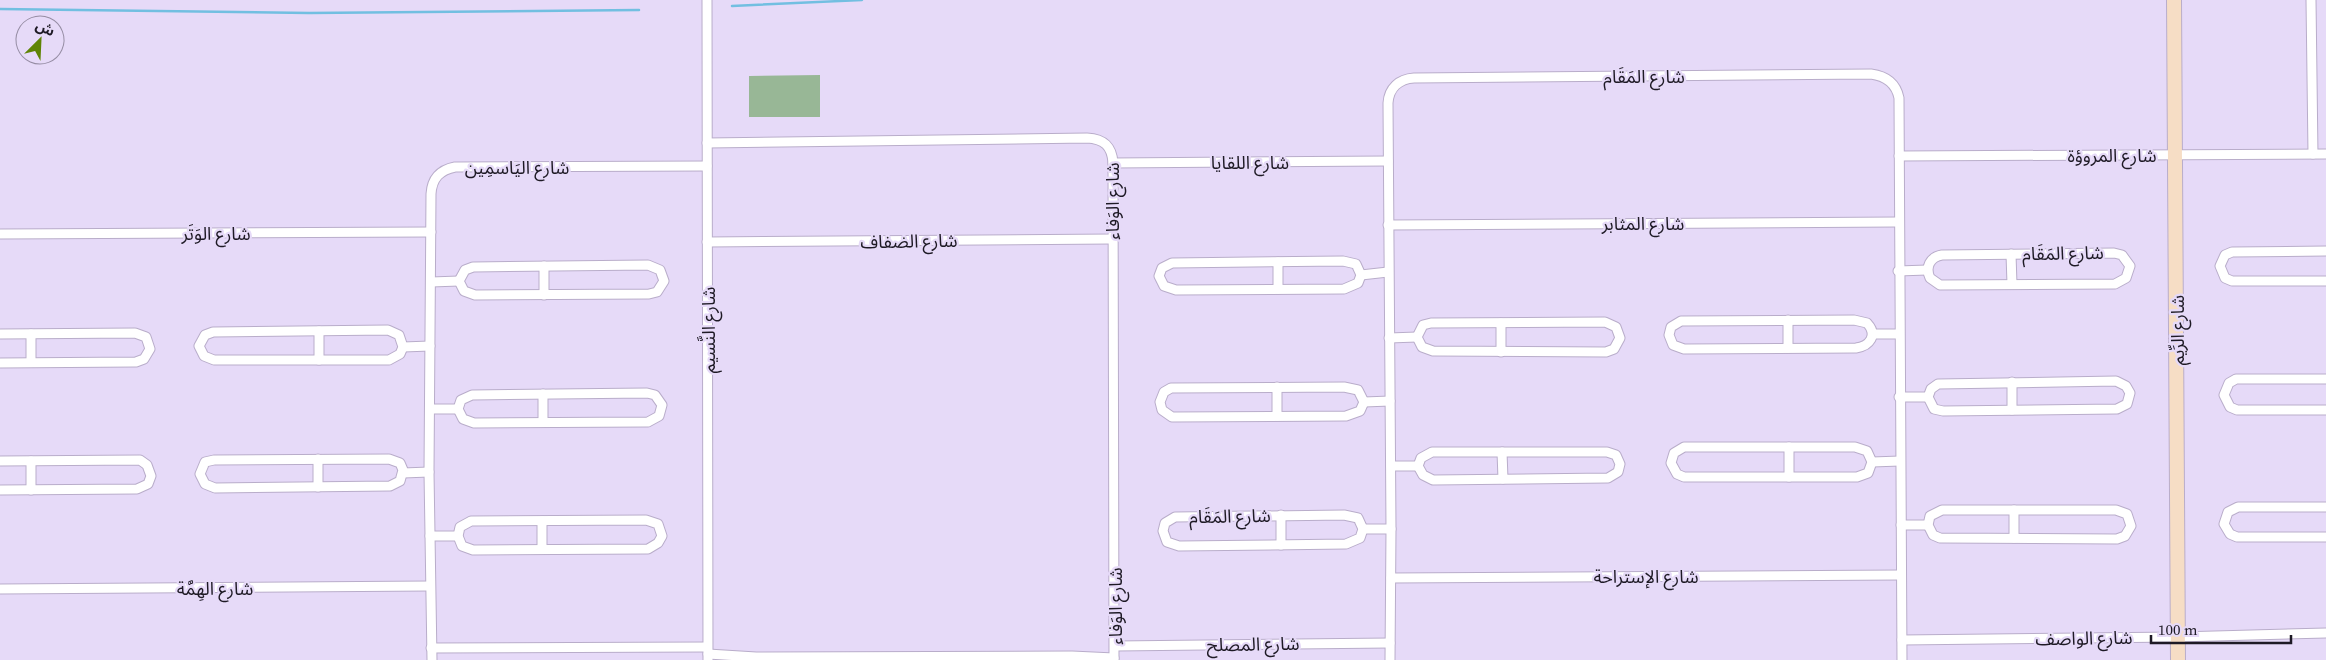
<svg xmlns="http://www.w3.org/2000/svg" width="2326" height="660" viewBox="0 0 2326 660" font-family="'Source Serif 4','Noto Sans Arabic',serif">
	<rect width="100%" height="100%" fill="#e6daf8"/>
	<!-- green -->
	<path fill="#98b796" d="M820 75V117H749V76Z"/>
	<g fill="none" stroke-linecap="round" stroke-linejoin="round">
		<!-- stream -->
		<g stroke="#72bfe1" stroke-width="2.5">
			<path d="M732 6 862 0"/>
			<path d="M0 9 309 13 639 10"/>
		</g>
		<!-- street casing -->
		<g stroke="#b9adca" stroke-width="11">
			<g id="street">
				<path d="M707 0 708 660"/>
				<path d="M2311 0 2313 154"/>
				<path d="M707 143 1087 138C1104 139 1112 146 1113 163L1114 660"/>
				<path d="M1899 156 2326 154"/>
				<path d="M1113 163 1388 161"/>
				<path d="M1388 225 1898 222"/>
				<path d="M0 234 431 232"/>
				<path d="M707 242 1112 239"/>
				<path d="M2326 251 2232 252 2225 255 2220 266 2225 278 2232 281H2326"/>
				<path d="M2114 253 2122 255 2130 266 2126 278 2115 284 1940 285 1930 278C1925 267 1930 257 1942 255Z"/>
				<path d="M2011 254 2012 284"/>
				<path d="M1343 261 1356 264 1361 275 1358 283 1344 289 1176 290 1164 286 1159 276 1162 268 1172 263Z"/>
				<path d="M648 265 660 270 664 281 657 292 649 294 475 295 464 291 459 281 465 270 473 267Z"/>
				<path d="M544 266V295"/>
				<path d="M1898 271 1927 270"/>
				<path d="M1361 275 1388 272"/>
				<path d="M431 282 459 281"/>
				<path d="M1278 289V262"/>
				<path d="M1854 320 1867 323C1878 335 1870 346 1856 348L1684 349 1673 345 1669 335 1671 327 1681 321Z"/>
				<path d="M1605 322 1616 327 1620 338 1614 349 1606 352 1433 351 1422 347 1417 337 1423 325 1431 323Z"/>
				<path d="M1501 323V352"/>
				<path d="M388 330 399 335 403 347 400 354 389 360H214L204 356 199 346 205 335 213 332Z"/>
				<path d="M0 334 135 333 146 337 150 349 144 359 136 362 0 363"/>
				<path d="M1873 334H1899"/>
				<path d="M1389 338 1417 337"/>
				<path d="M403 347 430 346"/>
				<path d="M1788 348V320"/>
				<path d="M319 360V331"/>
				<path d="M31 362V334"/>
				<path d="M2326 379H2236L2229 383 2224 395 2230 407 2237 410H2326"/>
				<path d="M2116 381 2126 386 2130 393 2127 404 2117 409 1943 411 1934 409 1928 397 1931 389 1938 384Z"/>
				<path d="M2012 382V410"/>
				<path d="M1344 387 1358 390 1364 402 1360 411 1346 416 1172 417 1162 410 1160 402 1164 392 1171 388Z"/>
				<path d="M647 393 655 395 662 405 659 416 648 422 474 423 463 419 458 409 461 400 472 395Z"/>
				<path d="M1899 397H1928"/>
				<path d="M1364 402 1390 401"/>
				<path d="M430 409H458"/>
				<path d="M1277 416V387"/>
				<path d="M543 422V394"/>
				<path d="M1684 447H1855L1867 451 1872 462 1868 473 1857 477H1684L1677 474 1671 463 1674 453Z"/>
				<path d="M1789 447V477"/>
				<path d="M1432 452H1607L1616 455 1620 464 1618 472 1608 478 1433 480 1423 475 1418 466 1421 458Z"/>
				<path d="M1502 452 1503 479"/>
				<path d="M389 459 400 463 403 470 400 481 390 486 215 488 205 484 200 474 205 462 214 460Z"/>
				<path d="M0 461 140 460 147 465 151 476 148 484 137 489 0 490"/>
				<path d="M31 461V490"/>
				<path d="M1872 462 1900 461"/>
				<path d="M1391 466H1418"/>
				<path d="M403 473 429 472"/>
				<path d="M318 487V459"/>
				<path d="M2326 507H2238L2228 512 2224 524 2230 534 2237 537H2326"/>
				<path d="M1942 510H2116L2127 514 2131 526 2125 536 2117 539 1940 538 1933 535 1928 525 1930 516Z"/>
				<path d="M2014 510V538"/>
				<path d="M1344 515 1358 518 1363 529 1360 538 1346 544 1179 546 1167 542 1163 531 1165 523 1175 517Z"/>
				<path d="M646 520 658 524 662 536 658 543 648 549 473 550 462 546 458 536 460 527 471 521Z"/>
				<path d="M542 521V549"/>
				<path d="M1901 525H1928"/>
				<path d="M1363 529H1391"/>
				<path d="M430 536H458"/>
				<path d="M1281 545V515"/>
				<path d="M1391 578 1901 575"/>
				<path d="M0 589 430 586"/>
				<path d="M1902 640 2178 637 2326 633"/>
				<path d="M1116 646 1390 643"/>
				<path d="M431 648 707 647"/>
				<path d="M708 654 756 657 1072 656 1114 658"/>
				<path d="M432 660 429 472 431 194C432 178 440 170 455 167L707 166"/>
				<path d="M1390 660 1391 529 1388 103C1389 88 1399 79 1414 78L1871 74C1886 76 1896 83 1899 98L1902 660"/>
			</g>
		</g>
		<!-- secondary casing -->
		<g stroke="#b9adca" stroke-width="16">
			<path id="secondary" d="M2174 0 2178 660"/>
		</g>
		<!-- street -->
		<use href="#street" stroke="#fff" stroke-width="9"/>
		<!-- secondary -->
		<use href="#secondary" stroke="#f6ddc5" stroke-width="14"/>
	</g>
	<g text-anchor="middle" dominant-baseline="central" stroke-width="4.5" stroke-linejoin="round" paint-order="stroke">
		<!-- street labels -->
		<g font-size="18" fill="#1e1a25" stroke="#e6daf8">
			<text x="1644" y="76">شارع المَقَام</text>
			<text x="2112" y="155">شارع المروؤة</text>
			<text x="1250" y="162">شارع اللقايا</text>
			<text x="517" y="167">شارع اليَاسمِين</text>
			<text transform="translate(1112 201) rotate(-90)">شارع الوَفاء</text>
			<text x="1643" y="223">شارع المثابر</text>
			<text x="216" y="233">شارع الوَتَر</text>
			<text transform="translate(909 241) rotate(-1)">شارع الضفاف</text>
			<text transform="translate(2063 253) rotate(-1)">شارع المَقَام</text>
			<text transform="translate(708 330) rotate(-90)">شارع النَّسيم</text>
			<text transform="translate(2177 330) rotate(-90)">شارع الرِّيم</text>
			<text transform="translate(1230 516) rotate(-1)">شارع المَقَام</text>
			<text x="1646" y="576">شارع الإستراحة</text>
			<text x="215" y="588">شارع الهِمَّة</text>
			<text transform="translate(1115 606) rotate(-90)">شارع الوَفاء</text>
			<text transform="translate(2084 638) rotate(-1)">شارع الواصف</text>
			<text transform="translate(1253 644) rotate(-1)">شارع المصلح</text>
		</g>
	</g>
	<!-- north arrow -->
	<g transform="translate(40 40) rotate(24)"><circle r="24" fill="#e6daf8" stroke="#968da4"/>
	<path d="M0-4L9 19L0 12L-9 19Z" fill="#5f8405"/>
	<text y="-8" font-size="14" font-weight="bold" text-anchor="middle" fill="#1e1a25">ش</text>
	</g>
	<!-- scale -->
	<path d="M2151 635v8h140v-8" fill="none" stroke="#1e1a25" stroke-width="2.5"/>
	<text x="2158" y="635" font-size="15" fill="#1e1a25" stroke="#e6daf8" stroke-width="4" paint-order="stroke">100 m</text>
</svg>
